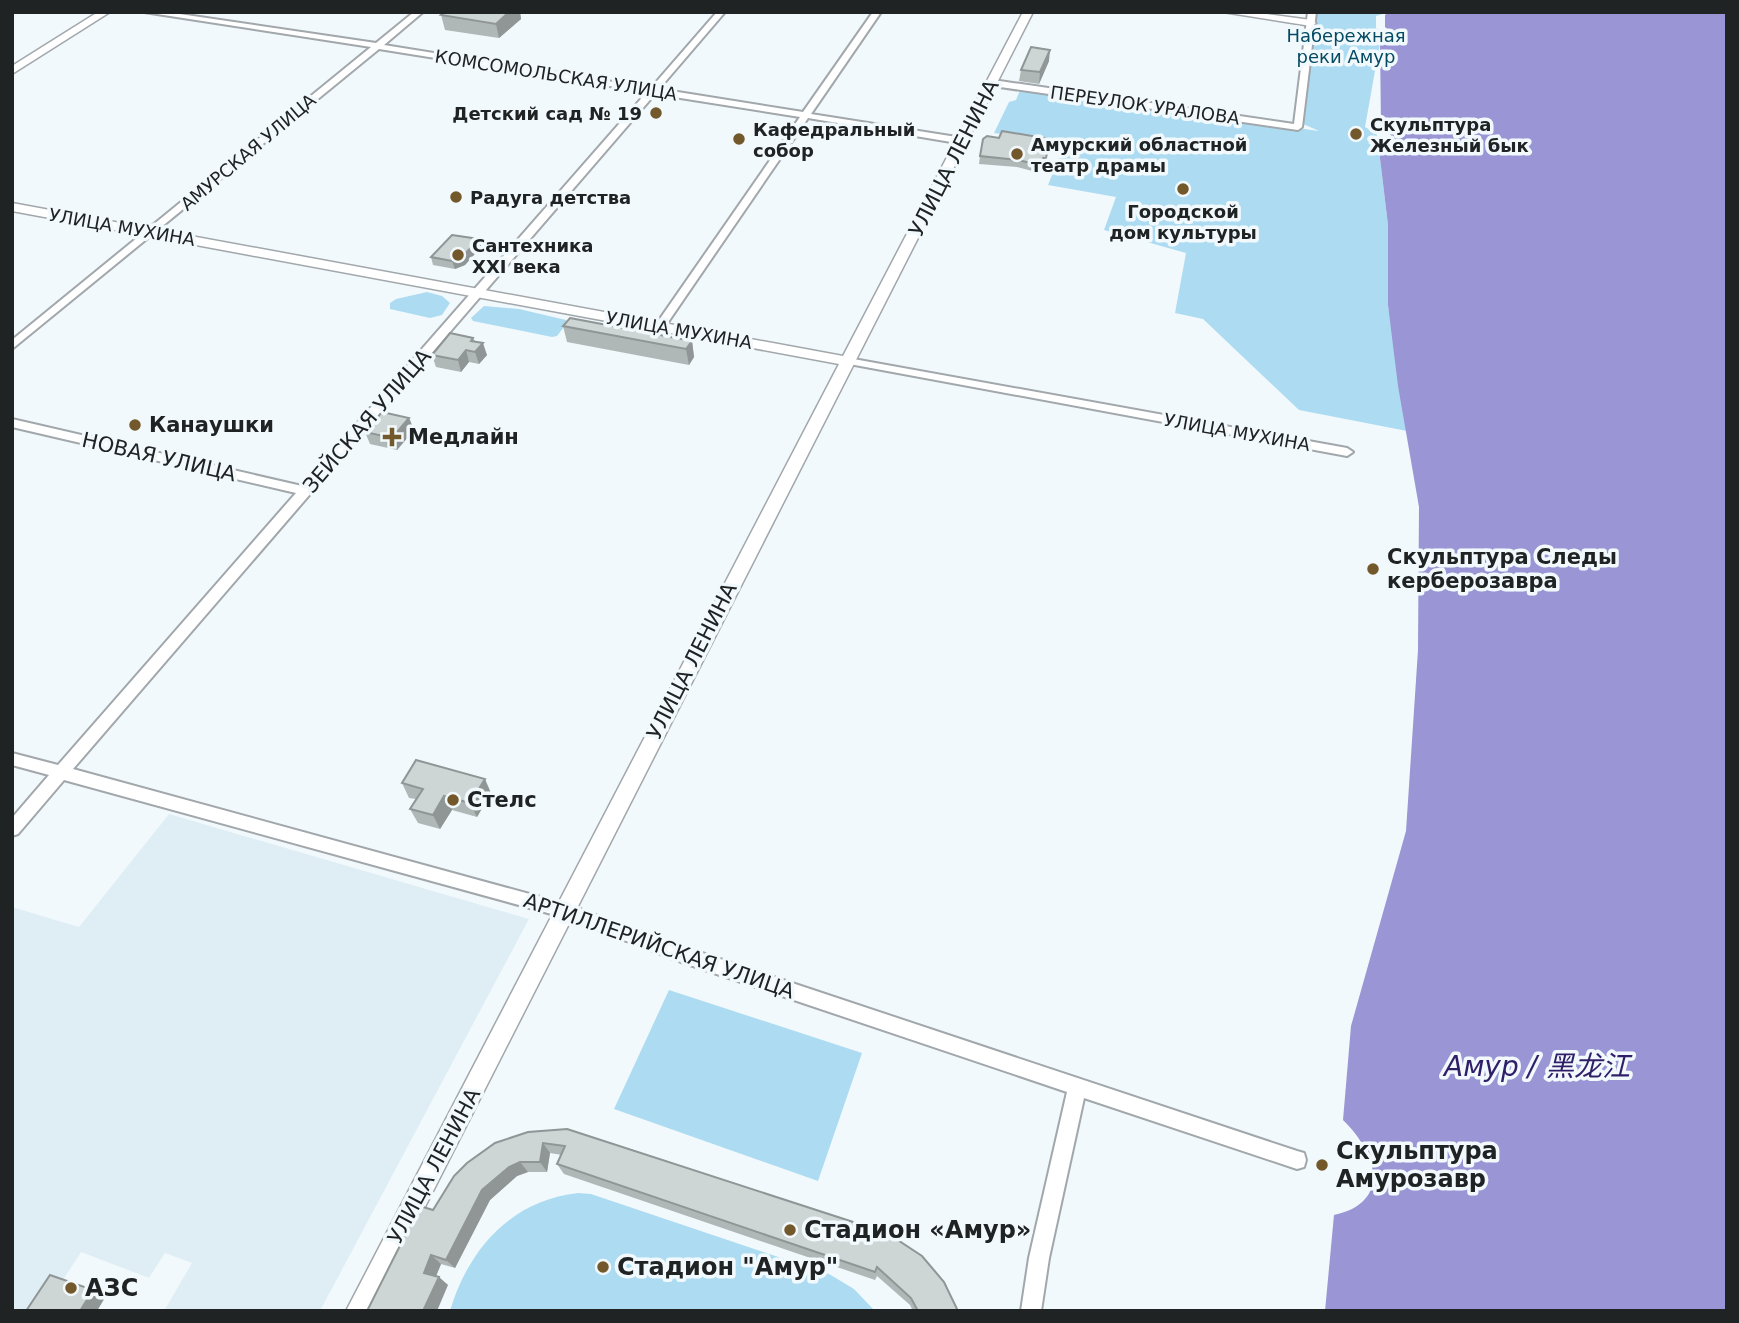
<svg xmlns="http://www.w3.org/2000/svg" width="1739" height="1323" viewBox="0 0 1739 1323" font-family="'DejaVu Sans','Noto Sans SC',sans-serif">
	<rect width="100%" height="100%" fill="#f2f9fc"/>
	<!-- built -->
	<path fill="#dfeef5" d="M169 814 529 919 320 1311H164L192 1263 165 1253 149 1278 81 1252 43 1311H12V907L79 927Z"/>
	<!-- green -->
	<g fill="#addcf2">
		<path d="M1315 12H1389L1376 16V28L1395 39 1380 43 1365 127 1376 133 1378 139 1368 143 1379 150 1388 225V305L1407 431 1299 410 1203 319 1175 313 1186 253 1104 230 1116 197 1048 185 1065 143 994 133 1009 102 1016 100 1020 90 1319 131 1303 124Z"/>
		<path d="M427 292 442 296 450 303 442 315 430 318 390 309V303L396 299Z"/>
		<path d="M484 306 519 309 566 320 567 323 557 336 552 337 473 321 471 318Z"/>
		<path d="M669 990 862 1053 818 1181 614 1109Z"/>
		<path d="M578 1193 591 1194 829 1274 854 1289 875 1311H450C468 1249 512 1200 578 1193Z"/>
	</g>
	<!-- water -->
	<path fill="#9a95d4" d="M1389 12H1727V1311H1325L1334 1215C1393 1202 1376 1152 1343 1120L1351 1026 1406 831 1418 650 1419 507 1398 386 1388 305V225L1379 150V147L1393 141 1390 133 1381 127 1380 43 1390 42 1396 36 1385 27V15Z"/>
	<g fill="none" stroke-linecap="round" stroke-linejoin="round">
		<!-- minor casing -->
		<g stroke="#a1a7ab" stroke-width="4">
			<g id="minor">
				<path d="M144 12H166L376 43 414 12H423L384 45 651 88 717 12H725L659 89 803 112 873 12H881L811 114 963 138 968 141 963 144 808 118 664 328 660 329 655 326 800 117 655 94 73 769 566 904 681 946 1297 1151 1304 1153 1306 1160 1304 1167 1297 1169 1084 1098 1049 1258 1041 1311H1021L1029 1258 1067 1092 681 962 566 918 64 780 18 834 12 836V818L49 775 12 765V753L58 765 296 493 12 427V419L302 486 647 92 379 49 12 349V340L371 47Z"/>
				<path d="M1308 12H1316L1302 127 1298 130 993 86 989 83 993 80 1294 124Z"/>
				<path d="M848 358 1347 448 1353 452 1347 456 844 363 842 361Z"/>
			</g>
		</g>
		<!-- major casing -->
		<g stroke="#a1a7ab" stroke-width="3">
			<g id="major">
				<path d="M98 12H110L12 74V66Z"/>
				<path d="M1023 12H1033L372 1311H346L839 364 12 211V203L843 356Z"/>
				<path d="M1223 12H1252L1311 20 1316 23 1311 26Z"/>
			</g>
		</g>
		<!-- minor -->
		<use href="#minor" fill="#fff" fill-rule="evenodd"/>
		<!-- major -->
		<use href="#major" fill="#fff" fill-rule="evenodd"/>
	</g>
	<!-- wall -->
	<g fill="#b0b7b7">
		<path d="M445 12H520L521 19 499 38 445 30 441 15Z"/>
		<path d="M1049 61 1039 84 1019 81 1021 70Z"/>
		<path d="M999 138 1049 146 1045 166H1042L1040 173 1017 167 979 164 980 156Z"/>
		<path d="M479 239 481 247 465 265 455 269 433 265 431 257Z"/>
		<path d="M563 326 692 341 694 357 689 365 567 342Z"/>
		<path d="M473 338 475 341 487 355 479 364 469 362 461 372 436 367 432 355Z"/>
		<path d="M409 418 414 430 397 450 370 444 365 432Z"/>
		<path d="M402 783 491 793 477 817 452 810 440 829 418 823 410 809 416 799 409 798Z"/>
		<path d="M528 1132 887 1233 958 1311H913L910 1305 877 1276 875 1280 564 1174 557 1164 562 1155 550 1153 547 1172H528L517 1176 490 1200 455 1268 441 1264 436 1276 448 1285 367 1311 433 1210Z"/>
	</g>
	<!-- shaded-wall -->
	<g fill="#909595">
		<path d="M509 12H520L521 19 499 38 496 24Z"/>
		<path d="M1050 50 1049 61 1039 84 1040 72Z"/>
		<path d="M479 239 481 247 465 265 455 269 452 261Z"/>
		<path d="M692 341 694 357 689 365 686 349Z"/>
		<path d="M483 343 487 355 479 364 475 352Z"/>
		<path d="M466 350 469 362 461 372 458 360Z"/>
		<path d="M409 418 414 430 397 450 392 438Z"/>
		<path d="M485 779 491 793 477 817 470 803Z"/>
		<path d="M444 796 452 810 440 829 433 815Z"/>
		<path d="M543 1143 550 1153 547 1172 540 1162Z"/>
		<path d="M520 1162 528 1172 517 1176 490 1200 455 1268 446 1260 482 1190 509 1167Z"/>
		<path d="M431 1255 441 1264 434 1281 424 1273Z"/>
		<path d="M439 1277 448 1285 437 1311H423Z"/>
		<path d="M93 1290 106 1296 97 1311H80Z"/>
	</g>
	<!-- building -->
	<g fill="#cdd5d5" stroke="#909595" stroke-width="2">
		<path d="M445 12H509L496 24 441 15Z"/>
		<path d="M1031 47 1050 50 1040 72 1021 70Z"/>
		<path d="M1002 131 1050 139 1046 158H1043L1040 165 1018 160 980 156 983 139 987 136 999 138Z"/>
		<path d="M452 235 479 239 462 257 452 261 431 257Z"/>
		<path d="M570 318 692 341 686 349 563 326Z"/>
		<path d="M450 333 473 338 471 341 483 343 475 352 466 350 458 360 432 355Z"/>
		<path d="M382 412 409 418 392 438 365 432Z"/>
		<path d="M416 760 485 779 470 803 444 796 433 815 410 809 423 789 402 783Z"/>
		<path d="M567 1129 887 1233 922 1256 944 1282 958 1311H918L911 1298 877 1267 875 1272 557 1164 565 1146 543 1143 540 1162H520L509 1167 482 1190 446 1260 431 1255 424 1273 439 1277 423 1311H367L420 1206 433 1210 454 1176 467 1163 495 1143 528 1132Z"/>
		<path d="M50 1275 93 1290 80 1311H26Z"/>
	</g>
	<!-- markers -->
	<g fill="#72582a" stroke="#f2f9fc" stroke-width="2.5">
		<circle cx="656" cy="113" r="7"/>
		<circle cx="1356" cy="134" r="7"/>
		<circle cx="739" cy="139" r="7"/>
		<circle cx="1017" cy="154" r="7"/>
		<circle cx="1183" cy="189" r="7"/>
		<circle cx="456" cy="197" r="7"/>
		<circle cx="458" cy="255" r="7"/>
		<circle cx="135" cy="425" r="7"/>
		<path d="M388.5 426.5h7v7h7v7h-7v7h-7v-7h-7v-7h7z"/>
		<circle cx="1373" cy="569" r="7"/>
		<circle cx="453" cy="800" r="7"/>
		<circle cx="1322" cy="1165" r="7"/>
		<circle cx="790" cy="1230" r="7"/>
		<circle cx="603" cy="1267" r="7"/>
		<circle cx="71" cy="1288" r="7"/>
	</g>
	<g text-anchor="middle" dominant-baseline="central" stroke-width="7" stroke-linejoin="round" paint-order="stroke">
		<!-- far-park labels -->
		<g font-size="18" fill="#044a62" stroke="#f2f9fc">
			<text x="1346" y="35">Набережная<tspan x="1346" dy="21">реки Амур</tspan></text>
		</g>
		<!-- far-street labels -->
		<g font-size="18" fill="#202324" stroke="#f2f9fc">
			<text transform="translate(556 75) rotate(9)">КОМСОМОЛЬСКАЯ УЛИЦА</text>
			<text transform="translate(1145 105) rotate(8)">ПЕРЕУЛОК УРАЛОВА</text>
			<text transform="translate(248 152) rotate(-40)">АМУРСКАЯ УЛИЦА</text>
			<text transform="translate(122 227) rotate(10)">УЛИЦА МУХИНА</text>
			<text transform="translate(679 330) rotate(10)">УЛИЦА МУХИНА</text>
			<text transform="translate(1237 432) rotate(10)">УЛИЦА МУХИНА</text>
		</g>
		<!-- far-poi labels -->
		<g font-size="18" font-weight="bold" fill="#202324" stroke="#f2f9fc" text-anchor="start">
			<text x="642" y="113" text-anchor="end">Детский сад № 19</text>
			<text x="1370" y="124">Скульптура<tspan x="1370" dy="21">Железный бык</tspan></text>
			<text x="753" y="129">Кафедральный<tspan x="753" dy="21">собор</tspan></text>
			<text x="1031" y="144">Амурский областной<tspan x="1031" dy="21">театр драмы</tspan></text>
			<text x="470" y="197">Радуга детства</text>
			<text x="1183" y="211" text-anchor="middle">Городской<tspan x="1183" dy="21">дом культуры</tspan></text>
			<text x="472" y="245">Сантехника<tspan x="472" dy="21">XXI века</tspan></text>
		</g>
		<!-- street labels -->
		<g font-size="21" fill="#202324" stroke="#f2f9fc">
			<text transform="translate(954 158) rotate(-63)">УЛИЦА ЛЕНИНА</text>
			<text transform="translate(367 421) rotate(-49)">ЗЕЙСКАЯ УЛИЦА</text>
			<text transform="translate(159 457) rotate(13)">НОВАЯ УЛИЦА</text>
			<text transform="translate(692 661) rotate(-63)">УЛИЦА ЛЕНИНА</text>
			<text transform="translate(659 946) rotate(19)">АРТИЛЛЕРИЙСКАЯ УЛИЦА</text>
			<text transform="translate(434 1166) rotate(-62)">УЛИЦА ЛЕНИНА</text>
		</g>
		<!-- poi labels -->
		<g font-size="21" font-weight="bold" fill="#202324" stroke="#f2f9fc" text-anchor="start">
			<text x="149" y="425">Канаушки</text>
			<text x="408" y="437">Медлайн</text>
			<text x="1387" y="557">Скульптура Следы<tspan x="1387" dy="24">керберозавра</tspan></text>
			<text x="467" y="800">Стелс</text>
		</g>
		<!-- near-poi labels -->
		<g font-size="24" font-weight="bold" fill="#202324" stroke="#f2f9fc" text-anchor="start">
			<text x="1336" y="1151">Скульптура<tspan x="1336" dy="28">Амурозавр</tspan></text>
			<text x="804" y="1230">Стадион «Амур»</text>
			<text x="617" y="1267">Стадион "Амур"</text>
			<text x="85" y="1288">АЗС</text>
		</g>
		<!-- near-water labels -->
		<g font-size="28" font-style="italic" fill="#2f1e68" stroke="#f2f9fc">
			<text x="1537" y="1066">Амур / 黑龙江</text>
		</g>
	</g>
	<!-- border -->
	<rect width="1739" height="1323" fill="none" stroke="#202324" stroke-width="28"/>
</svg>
